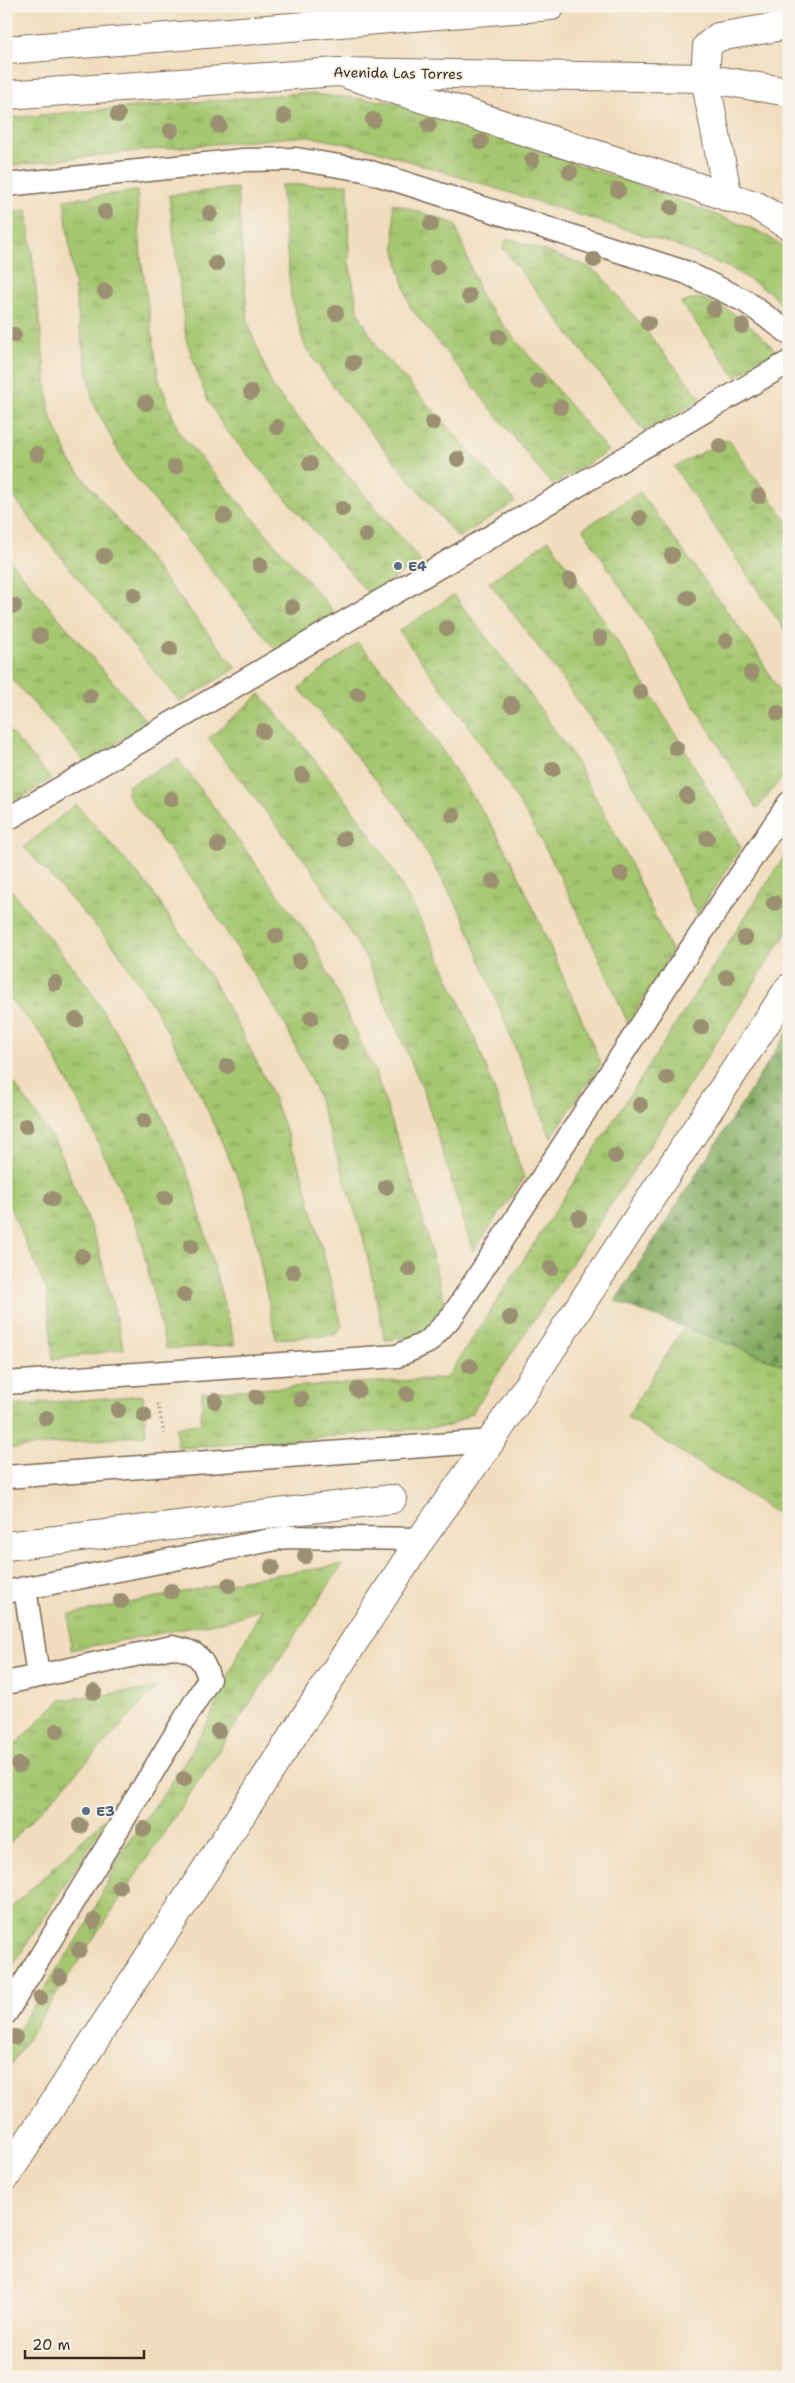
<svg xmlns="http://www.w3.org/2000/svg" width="795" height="2383" viewBox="0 0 795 2383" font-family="'Shantell Sans',sans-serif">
	<defs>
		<pattern id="grass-tufts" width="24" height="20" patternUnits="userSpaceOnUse" patternTransform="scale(1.25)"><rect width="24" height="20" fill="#a4c770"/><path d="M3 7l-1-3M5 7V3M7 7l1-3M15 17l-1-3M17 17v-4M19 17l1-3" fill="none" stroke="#87a25b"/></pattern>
		<pattern id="forest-firs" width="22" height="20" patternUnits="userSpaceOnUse" patternTransform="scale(1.25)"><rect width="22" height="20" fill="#83ac62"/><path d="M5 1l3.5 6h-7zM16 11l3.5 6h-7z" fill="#6c8c50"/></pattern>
	</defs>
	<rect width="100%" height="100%" fill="#f7f3e8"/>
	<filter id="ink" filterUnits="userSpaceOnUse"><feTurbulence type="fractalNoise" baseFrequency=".02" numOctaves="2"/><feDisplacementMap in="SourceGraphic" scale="10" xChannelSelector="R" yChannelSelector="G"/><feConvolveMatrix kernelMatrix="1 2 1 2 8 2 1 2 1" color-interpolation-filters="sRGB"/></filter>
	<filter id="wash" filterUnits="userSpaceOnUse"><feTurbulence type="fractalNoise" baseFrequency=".0096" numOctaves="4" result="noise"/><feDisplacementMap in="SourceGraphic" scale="20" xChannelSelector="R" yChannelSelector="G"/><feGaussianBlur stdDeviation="1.12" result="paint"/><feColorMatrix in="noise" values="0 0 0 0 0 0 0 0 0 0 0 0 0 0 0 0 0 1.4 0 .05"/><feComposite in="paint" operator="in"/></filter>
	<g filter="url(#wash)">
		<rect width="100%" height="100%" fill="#f1ddbd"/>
		<!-- grass -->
		<g fill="url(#grass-tufts)" stroke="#707847">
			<path d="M301 93 394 102 641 186 758 231 789 249V312L768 291 732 269 675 245 371 149 307 136 147 150 6 166V118Z"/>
			<path d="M348 184 349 262 359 314 378 349 515 502 458 538 341 397 305 347 291 297 281 185Z"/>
			<path d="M237 188 248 324 273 388 421 561 369 594 225 429 206 397 186 339 169 195Z"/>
			<path d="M137 191 141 258 159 379 179 433 335 613 279 654 124 463 93 402 80 331 64 200Z"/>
			<path d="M393 203 455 224 482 299 608 451 552 485 410 307 395 251Z"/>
			<path d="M27 210 50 414 70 461 236 668 180 702 41 533 10 492 6 478V211Z"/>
			<path d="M508 238 587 266 601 275 702 400 644 431 502 247Z"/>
			<path d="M698 298C732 307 753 326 776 351L736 377 681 303Z"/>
			<path d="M728 439 789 524V636L674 467Z"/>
			<path d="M640 492 756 651 789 709V768L757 809 660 648 583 529Z"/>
			<path d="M549 540C618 639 683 742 741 848L697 915C677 872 658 827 634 786 591 714 539 648 489 582Z"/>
			<path d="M6 556 148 723 86 763 6 672Z"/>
			<path d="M454 595 534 700 577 763 624 851 672 952 628 1023C600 960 572 896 538 835 498 763 448 697 399 631Z"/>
			<path d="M358 643 407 697 494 829 519 876 601 1063 551 1138 463 916 403 812 299 688Z"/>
			<path d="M260 694C307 750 355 806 392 869 424 923 452 981 475 1039 494 1084 508 1132 524 1178L473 1252 425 1094 367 960 312 870 208 739Z"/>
			<path d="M6 727 51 779 6 807Z"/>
			<path d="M178 759 312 940 376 1074 418 1201 444 1302 425 1335 385 1340 363 1236 317 1094 286 1026 199 888 127 795 128 786Z"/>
			<path d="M76 804 149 887 213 981 241 1031 269 1087 303 1176 342 1325 337 1335 276 1339 247 1199 199 1091 157 1012 117 950 24 847Z"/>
			<path d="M789 849V929L655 1138 472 1413 449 1426 276 1441 178 1448 176 1428 201 1423 202 1392 447 1378Z"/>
			<path d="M6 884 87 985 148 1085 191 1181 235 1345 166 1349 139 1231 86 1116 45 1039 6 995Z"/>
			<path d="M6 1071 58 1147 97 1243 124 1349 53 1360 47 1291 6 1198Z"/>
			<path d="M684 1327 789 1367V1521L627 1417Z"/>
			<path d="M143 1395 146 1435 6 1449V1406Z"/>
			<path d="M342 1565 48 2007 6 2072V2047L87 1925 123 1849 171 1784 208 1722 238 1654 262 1608 230 1620 71 1650 69 1615 253 1578Z"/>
			<path d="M157 1688 6 1847V1754L60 1700Z"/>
			<path d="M111 1813 6 1976V1913Z"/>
		</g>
		<!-- forest -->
		<path fill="url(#forest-firs)" stroke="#5f6b40" d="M789 1030V1367L615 1301Z"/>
	</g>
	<g filter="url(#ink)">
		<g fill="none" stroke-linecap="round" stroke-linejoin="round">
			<!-- service casing -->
			<g stroke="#7b6956" stroke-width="25">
				<g id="service">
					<path d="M6 185 243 160 296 159 364 170 685 272 745 301 789 333"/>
					<path d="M6 820 789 362"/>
					<path d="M6 1383 397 1356 428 1342 453 1315 688 953 789 803"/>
					<path d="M6 1477 491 1441"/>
					<path d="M25 1588 38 1676"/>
					<path d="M6 1592 286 1537 421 1539"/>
					<path d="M6 1683 172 1647C195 1651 203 1656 209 1679L6 2013"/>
				</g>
			</g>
			<!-- pedestrian casing -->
			<g stroke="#7b6956" stroke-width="30">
				<path id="pedestrian" d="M6 1546 392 1499"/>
			</g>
			<!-- minor casing -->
			<g stroke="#7b6956" stroke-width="30">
				<g id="minor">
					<path d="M349 75 757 206 789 226"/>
					<path d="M705 78 728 198"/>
					<path d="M6 2176 421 1539 491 1441 789 988"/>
				</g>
			</g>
			<!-- tertiary casing -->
			<g stroke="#7b6956" stroke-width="30">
				<g id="tertiary">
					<path d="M6 50 551 6"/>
					<path d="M705 78 707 46 718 37 789 25"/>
					<path d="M6 95 338 72 705 78 789 92"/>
				</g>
			</g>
			<!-- path -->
			<path stroke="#7b6956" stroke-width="3" stroke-dasharray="1 4" stroke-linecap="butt" d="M158 1404 164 1434"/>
			<!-- service -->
			<use href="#service" stroke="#fff" stroke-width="22"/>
			<!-- pedestrian -->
			<use href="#pedestrian" stroke="#fff" stroke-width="28"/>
			<!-- minor -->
			<use href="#minor" stroke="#fff" stroke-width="28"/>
			<!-- tertiary -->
			<use href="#tertiary" stroke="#fff" stroke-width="28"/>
		</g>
		<!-- trees -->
		<g fill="#9b9071">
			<circle cx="118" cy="115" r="8"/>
			<circle cx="284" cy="116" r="8"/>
			<circle cx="373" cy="120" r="8"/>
			<circle cx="219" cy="125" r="8"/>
			<circle cx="429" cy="125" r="8"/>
			<circle cx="171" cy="130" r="8"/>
			<circle cx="481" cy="142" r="8"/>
			<circle cx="532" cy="160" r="8"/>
			<circle cx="570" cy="172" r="8"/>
			<circle cx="618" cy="190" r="8"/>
			<circle cx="671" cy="208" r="8"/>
			<circle cx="105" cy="212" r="8"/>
			<circle cx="210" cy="213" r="8"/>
			<circle cx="431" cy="224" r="8"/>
			<circle cx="594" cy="260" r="8"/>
			<circle cx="216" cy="264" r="8"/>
			<circle cx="437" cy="267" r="8"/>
			<circle cx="105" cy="291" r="8"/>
			<circle cx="469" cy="296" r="8"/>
			<circle cx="714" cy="309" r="8"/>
			<circle cx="336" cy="313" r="8"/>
			<circle cx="648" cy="323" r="8"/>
			<circle cx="742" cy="326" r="8"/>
			<circle cx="14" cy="335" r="8"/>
			<circle cx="499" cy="337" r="8"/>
			<circle cx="353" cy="363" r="8"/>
			<circle cx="538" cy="381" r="8"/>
			<circle cx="251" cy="392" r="8"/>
			<circle cx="146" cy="403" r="8"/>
			<circle cx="560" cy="407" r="8"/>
			<circle cx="432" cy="423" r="8"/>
			<circle cx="277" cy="427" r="8"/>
			<circle cx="720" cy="446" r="8"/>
			<circle cx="37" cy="454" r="8"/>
			<circle cx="458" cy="459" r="8"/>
			<circle cx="310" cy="464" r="8"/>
			<circle cx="175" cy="467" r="8"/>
			<circle cx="759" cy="496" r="8"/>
			<circle cx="342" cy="509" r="8"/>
			<circle cx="224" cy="516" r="8"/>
			<circle cx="640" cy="518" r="8"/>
			<circle cx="366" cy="535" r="8"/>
			<circle cx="672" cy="555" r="8"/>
			<circle cx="104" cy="556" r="8"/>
			<circle cx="260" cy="565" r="8"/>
			<circle cx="570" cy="580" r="8"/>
			<circle cx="134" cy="595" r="8"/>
			<circle cx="688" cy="598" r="8"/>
			<circle cx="14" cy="606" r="8"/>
			<circle cx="292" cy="607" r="8"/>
			<circle cx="447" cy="628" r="8"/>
			<circle cx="40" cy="636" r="8"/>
			<circle cx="600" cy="638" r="8"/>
			<circle cx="726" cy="641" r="8"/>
			<circle cx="170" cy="649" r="8"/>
			<circle cx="751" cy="673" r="8"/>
			<circle cx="640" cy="692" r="8"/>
			<circle cx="358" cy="694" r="8"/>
			<circle cx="90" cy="696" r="8"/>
			<circle cx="511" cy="704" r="8"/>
			<circle cx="778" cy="713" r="8"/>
			<circle cx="263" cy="731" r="8"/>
			<circle cx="676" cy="748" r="8"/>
			<circle cx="553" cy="769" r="8"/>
			<circle cx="302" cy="775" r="8"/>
			<circle cx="687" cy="796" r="8"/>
			<circle cx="171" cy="799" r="8"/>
			<circle cx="453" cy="815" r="8"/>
			<circle cx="707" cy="838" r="8"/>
			<circle cx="344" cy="839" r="8"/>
			<circle cx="218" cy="845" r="8"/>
			<circle cx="621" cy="874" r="8"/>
			<circle cx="493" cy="881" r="8"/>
			<circle cx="774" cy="903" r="8"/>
			<circle cx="276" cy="936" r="8"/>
			<circle cx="745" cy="938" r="8"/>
			<circle cx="299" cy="961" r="8"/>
			<circle cx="727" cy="977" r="8"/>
			<circle cx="55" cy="983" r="8"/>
			<circle cx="311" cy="1018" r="8"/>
			<circle cx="76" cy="1020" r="8"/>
			<circle cx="701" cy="1027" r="8"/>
			<circle cx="340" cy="1042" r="8"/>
			<circle cx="227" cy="1066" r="8"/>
			<circle cx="667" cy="1078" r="8"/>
			<circle cx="640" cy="1105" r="8"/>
			<circle cx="144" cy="1121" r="8"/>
			<circle cx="26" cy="1126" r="8"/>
			<circle cx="615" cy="1156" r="8"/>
			<circle cx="386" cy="1187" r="8"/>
			<circle cx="165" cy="1198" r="8"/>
			<circle cx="52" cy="1199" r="8"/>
			<circle cx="579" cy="1218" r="8"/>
			<circle cx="191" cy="1246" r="8"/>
			<circle cx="82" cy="1256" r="8"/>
			<circle cx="551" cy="1268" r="8"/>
			<circle cx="409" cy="1269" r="8"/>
			<circle cx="293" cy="1272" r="8"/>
			<circle cx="184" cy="1295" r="8"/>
			<circle cx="510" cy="1318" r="8"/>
			<circle cx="470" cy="1366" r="8"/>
			<circle cx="358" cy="1390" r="8"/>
			<circle cx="407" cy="1394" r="8"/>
			<circle cx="257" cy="1397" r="8"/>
			<circle cx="301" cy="1399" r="8"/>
			<circle cx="215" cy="1401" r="8"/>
			<circle cx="118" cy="1410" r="8"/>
			<circle cx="144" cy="1415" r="8"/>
			<circle cx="46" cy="1418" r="8"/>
			<circle cx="305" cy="1556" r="8"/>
			<circle cx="272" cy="1567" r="8"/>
			<circle cx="229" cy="1585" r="8"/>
			<circle cx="171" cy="1591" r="8"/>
			<circle cx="121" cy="1601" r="8"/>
			<circle cx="94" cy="1692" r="8"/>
			<circle cx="57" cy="1731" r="8"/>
			<circle cx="218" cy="1731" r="8"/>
			<circle cx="19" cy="1765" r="8"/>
			<circle cx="184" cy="1779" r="8"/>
			<circle cx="80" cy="1826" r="8"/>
			<circle cx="144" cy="1829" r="8"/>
			<circle cx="119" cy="1887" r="8"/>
			<circle cx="94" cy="1921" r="8"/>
			<circle cx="79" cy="1950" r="8"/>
			<circle cx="60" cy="1977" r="8"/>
			<circle cx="40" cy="1998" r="8"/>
			<circle cx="15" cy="2037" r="8"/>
		</g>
	</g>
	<!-- markers -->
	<g fill="#5c6f8a" stroke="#f7f3e8" stroke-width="2">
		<circle cx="398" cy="566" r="5"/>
		<circle cx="86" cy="1811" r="5"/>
	</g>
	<g text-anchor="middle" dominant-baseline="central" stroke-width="4" stroke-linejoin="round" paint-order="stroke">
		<!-- street labels -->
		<g font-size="14" fill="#3b2a1e" stroke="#f7f3e8">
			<text transform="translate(398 73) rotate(1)">Avenida Las Torres</text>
		</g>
		<!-- service labels -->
		<g font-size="14" font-weight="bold" fill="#4e5e75" stroke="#f7f3e8" text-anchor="start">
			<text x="408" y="566">E4</text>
			<text x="96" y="1811">E3</text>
		</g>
	</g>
	<!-- margin -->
	<rect width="795" height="2383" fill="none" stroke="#f7f3e8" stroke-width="25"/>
	<!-- scale -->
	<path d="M25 2350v8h119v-8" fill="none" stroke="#3b2a1e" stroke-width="2.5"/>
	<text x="32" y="2350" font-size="15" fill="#3b2a1e" stroke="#f7f3e8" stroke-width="4" paint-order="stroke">20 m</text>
</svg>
